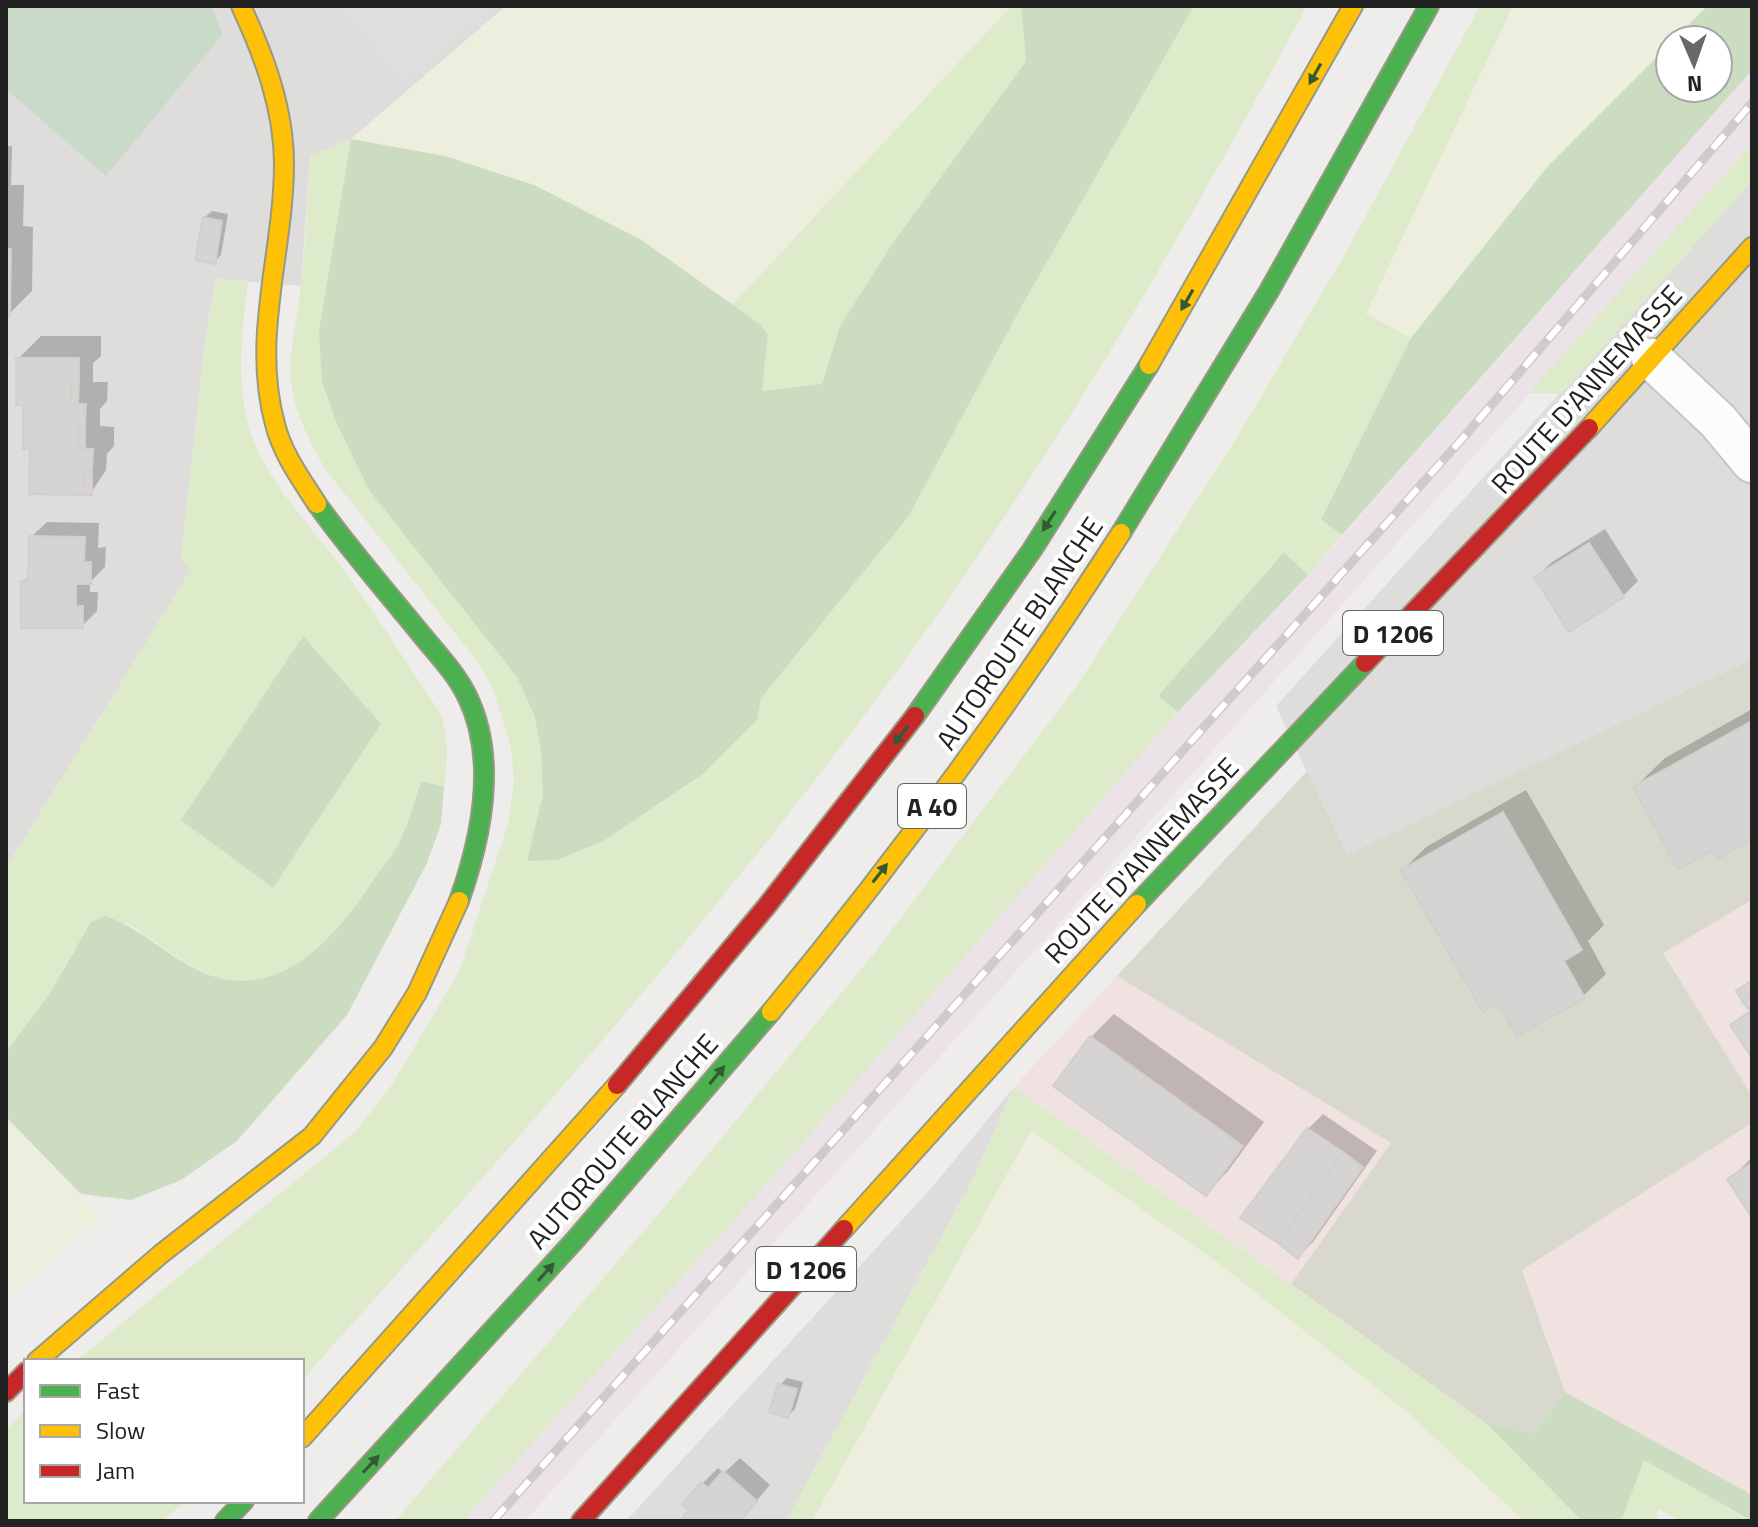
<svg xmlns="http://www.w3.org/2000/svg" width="1758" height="1527" viewBox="0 0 1758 1527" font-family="'Titillium Web',sans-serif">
	<rect width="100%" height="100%" fill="#efedeb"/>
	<!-- residential -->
	<g fill="#dedddc">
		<path d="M6 6H506L351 139 310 156 301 286 216 279 206 333 181 558 191 570 6 868Z"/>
		<path d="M1752 181V659L1346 856 1276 706Z"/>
		<path d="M1014 1087 973 1179 786 1521H626L934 1185Z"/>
	</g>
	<!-- commercial -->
	<g fill="#f0e2e1">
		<path d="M1752 900V1096L1663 952Z"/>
		<path d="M1117 976 1391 1143 1291 1284 1014 1087Z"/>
		<path d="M1752 1123V1495L1565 1392 1522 1270Z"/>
	</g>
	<!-- industrial -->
	<path fill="#ece3e9" d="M1752 70V143L1154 817 525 1521H463L782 1167 1158 734 1308 575Z"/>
	<!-- construction -->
	<path fill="#d8d8cd" d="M1752 659V900L1663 953 1752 1096V1123L1522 1270 1565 1392 1534 1433 1487 1424 1291 1284 1391 1143 1117 976 1307 771 1347 855Z"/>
	<!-- farmland -->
	<g fill="#eeeedf">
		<path d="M506 6H1011L732 305 640 239 534 185 445 156 351 139Z"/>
		<path d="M1513 6H1707L1548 166 1411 338 1365 315Z"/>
		<path d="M6 1117 103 1217 6 1300Z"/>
		<path d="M1031 1131 1221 1265 1407 1412 1524 1521H812Z"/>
	</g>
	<!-- grass -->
	<g fill="#ddebcb">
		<path d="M1011 6H1021L1026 61 894 241 840 326 822 384 762 391 768 335 760 324 732 305Z"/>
		<path d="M1194 6H1307C1191 222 1066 435 923 635 735 899 518 1139 302 1380V1361H76L356 1131 391 1086 459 972 508 824 514 782 511 748 493 689 478 662 325 469C311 444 297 418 292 389 286 354 298 320 301 285 306 243 307 199 310 156L351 139 333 249 795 655 852 583 1024 302Z"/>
		<path d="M1480 6H1513L1366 314 1411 338 1321 518 1342 535 1308 575 1284 552 1158 696 1178 712 782 1167 463 1521H395L672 1198 875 952 1078 684 1234 442 1345 254Z"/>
		<path d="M1752 143V181L1561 394 1529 393Z"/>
		<path d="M216 279 248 282C243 325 237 367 245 410 256 473 307 520 343 569 377 615 407 664 439 711 450 737 447 759 444 787L421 781C414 801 409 826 398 844 366 898 302 997 227 980 191 972 158 943 127 923L73 951 48 996 6 1052V868L191 570 181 559 206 333Z"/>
		<path d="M1014 1087 1487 1424 1582 1521H1524L1407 1412 1221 1265 1031 1131 812 1521H786L973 1179Z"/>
		<path d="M26 1409V1501H187L161 1521H6V1430Z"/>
		<path d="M1643 1459 1750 1521H1681L1658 1509 1657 1521H1621Z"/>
	</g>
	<!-- forest -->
	<g fill="#cbdcc1">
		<path d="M1021 6H1194L1024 302 908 517 761 698 757 720 703 774 603 841 557 860 527 861 543 795 541 751 535 717 517 677 369 490 338 426 322 382 319 331 351 139 445 156 534 185 640 239 760 324 768 335 762 391 822 384 840 326 894 241 1026 61Z"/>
		<path d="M1707 6H1752V70L1342 535 1321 519 1411 338 1548 166 1670 44V88H1718V40H1674Z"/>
		<path d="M1284 552 1308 575 1178 712 1158 696Z"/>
		<path d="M303 636 381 724 273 888 181 820Z"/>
		<path d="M421 781 444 787 441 824 427 863 347 1015 237 1141 181 1180 131 1200 81 1194 6 1117V1052L48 996 91 922 106 916C143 929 171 960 207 974 279 1002 334 939 370 885 380 870 393 855 401 839 409 820 415 800 421 781Z"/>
		<path d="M1565 1392 1752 1495V1521L1644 1460 1621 1521H1582L1487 1424 1534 1433Z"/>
	</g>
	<!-- cemetery -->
	<path fill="#c9dac9" d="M6 6H211L223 34 106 176 6 89Z"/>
	<!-- parking -->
	<path fill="#e0dfde" d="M340 6H492L405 80Z"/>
	<!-- shadow -->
	<g fill="#0003">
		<path d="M6 146H12L11 185H24L23 226 33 227 32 291 9 314Z"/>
		<path d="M212 211 228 214 221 255 214 262 204 218Z"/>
		<path d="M41 336H101V356L93 363V382H108L107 401 100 409V426L114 427V446L107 454 106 470 91 493 32 447 18 359Z"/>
		<path d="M47 522 99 523 98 548 106 547 105 567 90 582V592H98L97 611 82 626 23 582 31 575V537Z"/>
		<path d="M1605 529 1638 581 1623 596 1536 577 1552 562Z"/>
		<path d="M1752 709V837L1714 847 1635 787 1665 758Z"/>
		<path d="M1526 790 1604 925 1588 941 1606 974 1583 996 1499 1000 1403 870 1426 847Z"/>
		<path d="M1114 1014 1264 1122 1228 1171 1206 1194 1091 1037Z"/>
		<path d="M1323 1114 1377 1151 1313 1242 1298 1257 1308 1129Z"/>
		<path d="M1752 1157V1214L1730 1180Z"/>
		<path d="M787 1378 803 1382 795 1409 788 1416 780 1385Z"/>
		<path d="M740 1458 770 1485 739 1521H683L692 1510 685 1504 703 1483 718 1468 724 1473Z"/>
	</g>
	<!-- building -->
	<g fill="#d6d4d2" stroke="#d2cfcc" stroke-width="2">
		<path d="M203 217 222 221 215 264 195 260Z"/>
		<path d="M6 249H11L10 316H6Z"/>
		<path d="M16 358H79V381H71V404H86L85 426H78V448L93 449 92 471H85V495L29 494 30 449H23V405H16Z"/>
		<path d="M71 381H79L78 404H71Z"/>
		<path d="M78 426H85V449L78 448Z"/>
		<rect x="85" y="471" width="7" height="24"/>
		<path d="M29 536 85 537 84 562H91V584H76V606H83V628H21V581H28Z"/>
		<path d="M1589 543 1624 597 1569 632 1534 577Z"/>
		<path d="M1752 721V840L1718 859 1713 850 1678 869 1633 787Z"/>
		<path d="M1503 812 1582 950 1564 961 1585 998 1517 1036 1498 1003 1483 1012 1401 870Z"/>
		<path d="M1752 980V994L1742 1001 1736 991Z"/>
		<path d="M1752 994V1010L1750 1011 1742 1001Z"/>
		<path d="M1752 1010V1058L1730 1025Z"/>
		<path d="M1090 1036 1243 1146 1206 1196 1053 1086Z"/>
		<path d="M1307 1128 1343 1152 1278 1243 1240 1218Z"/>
		<path d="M1343 1152 1363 1167 1298 1259 1278 1243Z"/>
		<path d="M1752 1163V1218L1727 1179Z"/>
		<path d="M778 1384 797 1389 788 1418 769 1412Z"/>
		<path d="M723 1471 757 1501 740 1521H680L689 1510 682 1504 701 1482 708 1488Z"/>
	</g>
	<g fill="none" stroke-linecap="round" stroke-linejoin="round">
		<!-- street casing -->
		<g stroke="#c7c6c5" stroke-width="44">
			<path id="street" d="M1652 359 1718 421 1752 462"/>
		</g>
		<!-- fast casing -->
		<g stroke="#989982" stroke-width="22">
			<g id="fast">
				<path d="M317 504C349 549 386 591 421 634 437 654 457 674 468 698 498 761 481 839 459 901"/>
				<path d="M1121 533 1269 291 1429 6"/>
				<path d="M915 716 1032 550 1149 365"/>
				<path d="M1137 904 1365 663"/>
				<path d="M225 1521 244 1501"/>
				<path d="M318 1521 575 1240 771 1012"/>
			</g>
		</g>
		<!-- slow casing -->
		<g stroke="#989982" stroke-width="22">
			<g id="slow">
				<path d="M241 6C264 55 284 109 284 164 284 251 251 337 275 424 282 453 301 479 317 504"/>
				<path d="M1149 365 1353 6"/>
				<path d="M1589 428 1752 247"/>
				<path d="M771 1012C897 859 1014 700 1121 533"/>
				<path d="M844 1229 1137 904"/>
				<path d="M37 1361 161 1254 312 1136 383 1048 417 993 459 901"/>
				<path d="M302 1438 617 1085"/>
			</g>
		</g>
		<!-- jam casing -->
		<g stroke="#989982" stroke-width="22">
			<g id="jam">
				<path d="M1365 663 1589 428"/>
				<path d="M617 1085 766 907 915 716"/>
				<path d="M6 1392 26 1372"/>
				<path d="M581 1521 844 1229"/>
			</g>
		</g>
		<!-- street -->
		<use href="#street" stroke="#fdfcfc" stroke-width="40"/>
		<!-- fast -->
		<use href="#fast" stroke="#4caf50" stroke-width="18"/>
		<!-- slow -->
		<use href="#slow" stroke="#ffc107" stroke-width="18"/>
		<!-- jam -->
		<use href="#jam" stroke="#c62828" stroke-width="18"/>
		<!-- rail casing -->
		<g stroke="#ccc" stroke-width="9">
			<path id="rail" d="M493 1521 1462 439 1752 103"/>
		</g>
		<!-- rail -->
		<use href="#rail" stroke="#fff" stroke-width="6" stroke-dasharray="18" stroke-linecap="butt"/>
	</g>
	<!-- one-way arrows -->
	<defs><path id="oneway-solid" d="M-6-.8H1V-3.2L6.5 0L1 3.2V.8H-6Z" transform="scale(2)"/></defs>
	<g fill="#335a34">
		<use href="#oneway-solid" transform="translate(1315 74) rotate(119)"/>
		<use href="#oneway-solid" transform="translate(1187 300) rotate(120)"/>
		<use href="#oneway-solid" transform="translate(1049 521) rotate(123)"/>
		<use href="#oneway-solid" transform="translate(901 735) rotate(128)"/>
		<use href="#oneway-solid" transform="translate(880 873) rotate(-52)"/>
		<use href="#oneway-solid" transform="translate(717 1075) rotate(-51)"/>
		<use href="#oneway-solid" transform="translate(546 1272) rotate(-48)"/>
		<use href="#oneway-solid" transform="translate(371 1464) rotate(-47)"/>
	</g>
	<g text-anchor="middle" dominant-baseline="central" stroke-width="8" stroke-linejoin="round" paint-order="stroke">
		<!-- shield labels -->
		<g fill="#fff" stroke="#646464" stroke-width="2">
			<rect x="1343" y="611" width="100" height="44" rx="6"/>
			<rect x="898" y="784" width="68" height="44" rx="6"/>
			<rect x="756" y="1247" width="100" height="44" rx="6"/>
		</g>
		<g font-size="26" font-weight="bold" fill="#222">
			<text x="1393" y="633">D 1206</text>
			<text x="932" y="806">A 40</text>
			<text x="806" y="1269">D 1206</text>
		</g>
		<!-- street labels -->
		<g font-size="28" fill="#222" stroke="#fff">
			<text transform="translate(1586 389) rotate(-48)">ROUTE D'ANNEMASSE</text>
			<text transform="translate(1019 633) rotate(-56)">AUTOROUTE BLANCHE</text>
			<text transform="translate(1141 860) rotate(-47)">ROUTE D'ANNEMASSE</text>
			<text transform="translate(622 1141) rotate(-49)">AUTOROUTE BLANCHE</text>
		</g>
	</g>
	<!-- border -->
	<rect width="1758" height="1527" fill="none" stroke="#222222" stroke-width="16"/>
	<!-- legend -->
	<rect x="24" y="1359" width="280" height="144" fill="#ffffff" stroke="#a7a7a7" stroke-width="2"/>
	<rect x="40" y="1385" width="40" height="12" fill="#4caf50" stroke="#a7a7a7" stroke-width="2"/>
	<text x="96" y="1399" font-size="24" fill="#222222">Fast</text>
	<rect x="40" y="1425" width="40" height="12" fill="#ffc107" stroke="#a7a7a7" stroke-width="2"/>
	<text x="96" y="1439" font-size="24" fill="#222222">Slow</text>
	<rect x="40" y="1465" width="40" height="12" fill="#c62828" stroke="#a7a7a7" stroke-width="2"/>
	<text x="96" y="1479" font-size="24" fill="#222222">Jam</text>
	<!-- north arrow -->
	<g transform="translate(1694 64) rotate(178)"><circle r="38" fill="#ffffff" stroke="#a7a7a7" stroke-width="2"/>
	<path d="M0-6L14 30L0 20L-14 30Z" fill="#6a6968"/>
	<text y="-12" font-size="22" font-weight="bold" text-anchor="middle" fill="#222222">N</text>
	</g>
</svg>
